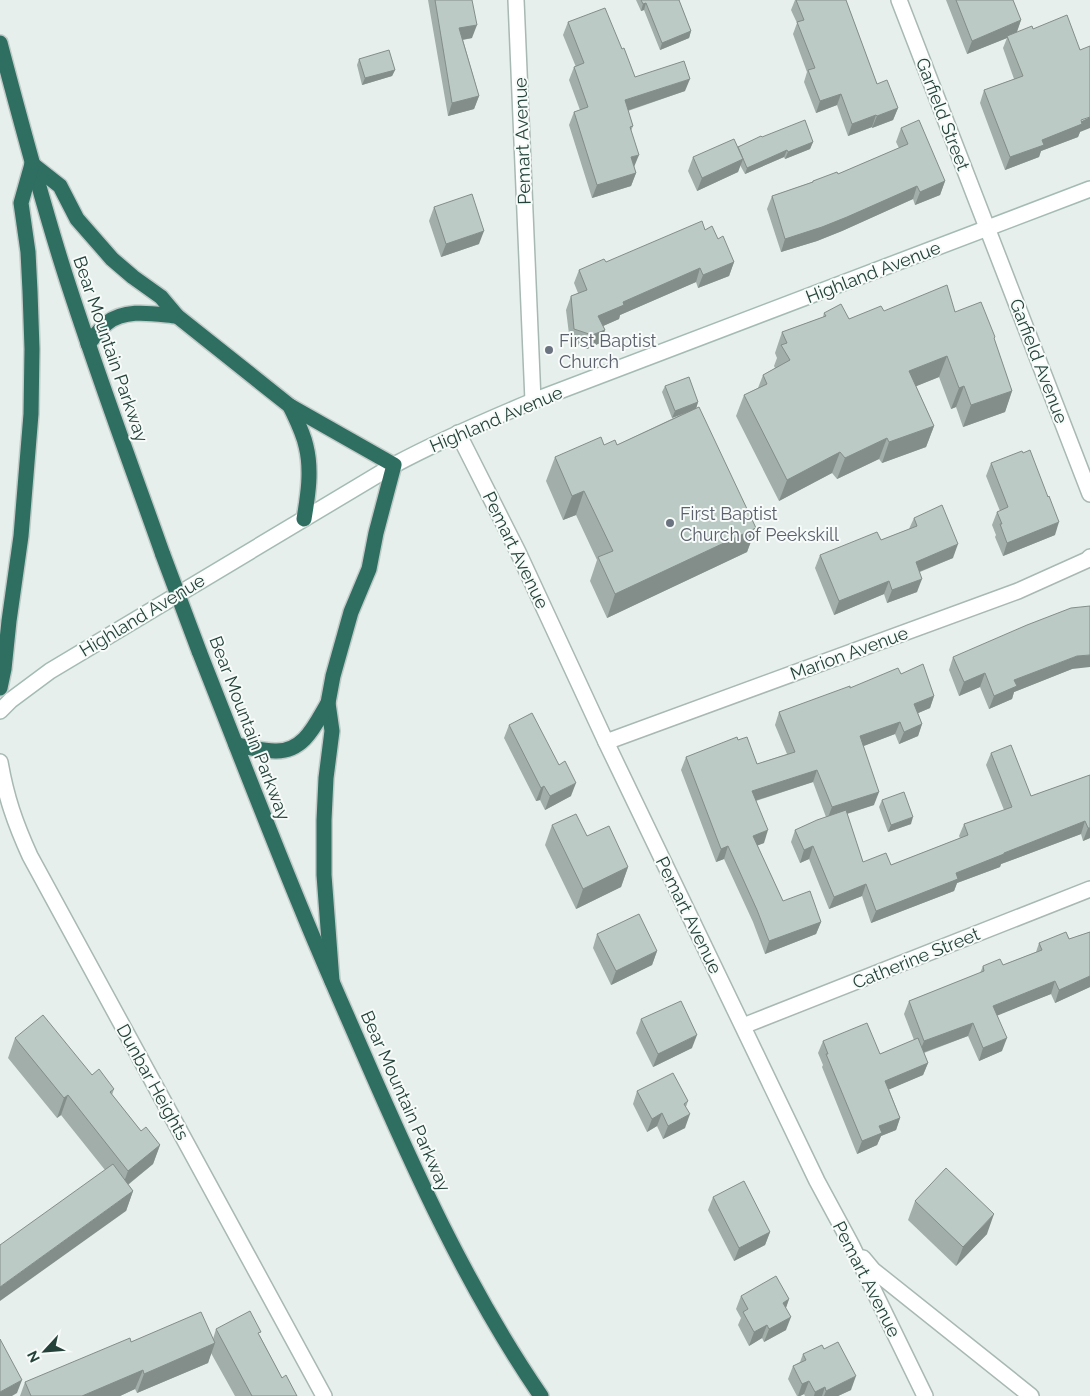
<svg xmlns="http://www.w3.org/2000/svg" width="1090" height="1396" viewBox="0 0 1090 1396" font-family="Raleway,sans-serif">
	<rect width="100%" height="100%" fill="#e6efeb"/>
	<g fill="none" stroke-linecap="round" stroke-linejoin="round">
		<!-- street casing -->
		<g stroke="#a8b8b2" stroke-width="18">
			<g id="street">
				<path d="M516 0 533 401"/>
				<path d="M899 0 1090 494"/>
				<path d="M458 433 518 552 606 742 817 1181 851 1244 925 1396"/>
				<path d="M606 742 1018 591 1087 560 1090 557"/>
				<path d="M0 762C6 797 15 823 30 856L324 1396"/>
				<path d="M743 1026 1090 889"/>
				<path d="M863 1258 873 1270 1031 1396"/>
			</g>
		</g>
		<!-- secondary casing -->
		<g stroke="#a4bbb3" stroke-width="18">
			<path id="secondary" d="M0 711 11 700 50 671 394 465C439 441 485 421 533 401L1090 189"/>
		</g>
		<!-- highway casing -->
		<g stroke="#c2cac8" stroke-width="18">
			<g id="highway">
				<path d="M0 43C19 115 38 187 60 258 91 358 128 456 163 555"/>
				<path d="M32 164 60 186 77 219 112 259 133 277 161 297 177 316 290 406 394 465 376 533 369 569 351 612 333 676 328 703 332 731 326 778 324 820V875L332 981"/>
				<path d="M88 344C94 337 100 329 107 323 126 308 154 314 177 316"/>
				<path d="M290 406C296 419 303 432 306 446 312 470 308 495 304 519"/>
				<path d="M199 651C233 737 266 823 301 908 320 955 341 1002 361 1048 413 1168 467 1288 541 1396"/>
				<path d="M0 688 4 669 9 621 21 536 31 414 32 349 30 291 28 252 21 203 32 164"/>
				<path d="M236 745C248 747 263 751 275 751 304 752 315 725 328 703"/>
			</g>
		</g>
		<!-- street -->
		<use href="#street" stroke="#fff" stroke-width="15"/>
		<!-- secondary -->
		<use href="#secondary" stroke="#fff" stroke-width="15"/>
		<!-- highway -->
		<use href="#highway" stroke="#2f6f62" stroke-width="15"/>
		<!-- highway-bridge casing -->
		<g stroke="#c2cac8" stroke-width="18" stroke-linecap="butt">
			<path id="highway-bridge" d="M163 555 199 651"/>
		</g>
		<!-- highway-bridge -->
		<use href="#highway-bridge" stroke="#2f6f62" stroke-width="15"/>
	</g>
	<!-- wall -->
	<g fill="#a1aea9">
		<path d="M428 0H472V38L463 40 479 96 474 109 448 116Z"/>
		<path d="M636 0H679L691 31 689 38 660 50 644 10 641 11Z"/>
		<path d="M795 0H846L877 84 898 108 893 120 872 128V127L848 136 837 105 816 113 804 82 807 72 793 34 797 23 791 10Z"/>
		<path d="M946 0H1013L1021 20 1017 32 1080 132 1078 137 1041 151 1039 157 1005 170 980 103 984 90 1014 79 1003 48 1007 38 967 54Z"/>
		<path d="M568 22 622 49 635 77 685 91 628 111 633 126 631 131 634 167 636 173 631 186 592 198 569 125 574 112 580 110 569 80 574 67H576L563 35Z"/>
		<path d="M359 59 395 70 392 76 362 85 357 65Z"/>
		<path d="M901 128 945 181 940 195 915 205 913 199 842 231 817 241 781 252 767 209 772 196 812 182 813 181 838 174 899 148 896 142Z"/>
		<path d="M762 137 813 142 810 149 785 159 784 157 745 174 740 165 738 172 697 191 688 171 693 157 737 147Z"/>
		<path d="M434 207 479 244 441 257 429 221Z"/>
		<path d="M705 230 718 239 734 262 729 276 698 288 696 282 620 315 619 319 603 326 605 330 600 343 587 349 570 342 566 310 571 296 578 293 574 283 579 270 606 262Z"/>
		<path d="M884 311 955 312 994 339 1012 391 1005 412 963 427 956 407 951 409 939 377 916 386 934 426 926 447 882 463 879 459 837 479 832 473 779 501 736 416 744 395 758 388 763 375 775 368 774 366 777 358 775 353 782 332 823 317 824 313 849 319Z"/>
		<path d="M665 386 698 402 696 408 756 528 747 552 607 618 590 581 597 560 576 515 563 520 546 481 555 457 604 445H617L684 413 672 418 662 392Z"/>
		<path d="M991 463 1055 535 1003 556 995 537 996 535 992 525 997 512 1000 511 986 476Z"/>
		<path d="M914 518 953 558 920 572 917 592 887 603 884 594 834 615 815 568 820 555 881 540 909 529Z"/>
		<path d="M953 657 1072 669 1014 692 1012 699 989 709 980 687 959 696 949 670Z"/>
		<path d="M901 674 934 696 930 708 918 713 922 724 918 736 899 744 895 734 863 746 874 805 847 814 863 862 891 865 960 838 959 836 964 824 1004 810 986 765 991 753 1031 796 1090 775V838L1083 841 1081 834 1001 864 1000 867 957 883 954 891 871 923 862 896 829 909 809 859 800 863 791 842 795 830 826 817 813 782 756 801 764 843 757 845 783 901 821 922 816 934 765 954 753 922 724 859 716 862 681 770 686 757 738 740 757 764 787 754 775 725 779 712 850 688Z"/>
		<path d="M509 725 571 796 545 810 540 800 536 801 504 738Z"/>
		<path d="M882 800 911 824 888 832 879 807Z"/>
		<path d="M552 825 587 836 628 867 621 887 576 909 545 845Z"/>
		<path d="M1090 932V987L1055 1003 1051 994 997 1015 1002 1051 979 1061 968 1036 924 1053 928 1063 923 1075 889 1089 900 1118 896 1130 881 1136 877 1145 857 1154 822 1067 823 1065 818 1053 823 1041 880 1054 914 1040 904 1014 909 1001 980 973 983 966 1003 965 1036 952 1039 943 1069 939Z"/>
		<path d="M597 934 657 951 652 965 611 985 593 948Z"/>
		<path d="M641 1019 692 1048 653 1067 636 1033Z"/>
		<path d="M15 1038 114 1089 112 1095 141 1131 160 1145 153 1164 128 1185 133 1191 126 1211 105 1170 61 1115 57 1118 8 1058Z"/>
		<path d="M637 1091 688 1101 686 1107 685 1128 663 1139 657 1126 647 1132 633 1104Z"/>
		<path d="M713 1197 770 1232 765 1245 734 1261 708 1210Z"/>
		<path d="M915 1201 987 1234 956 1266 908 1220Z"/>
		<path d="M741 1296 789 1299 786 1308V1330L764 1342 762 1338 749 1346 738 1325 741 1318 736 1309Z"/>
		<path d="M216 1329 260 1336 282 1378 297 1396H235L211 1353 208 1363 137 1393 135 1389 120 1396H20L25 1382 213 1339Z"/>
		<path d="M824 1349 851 1390 838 1396H805L804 1394 800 1396H797L788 1379 793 1366 800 1362 803 1354Z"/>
	</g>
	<!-- shaded-wall -->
	<g fill="#838d89">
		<path d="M646 3 644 10 641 11 643 4Z"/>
		<path d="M1021 20 1016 34 1007 36V38L967 54 972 41Z"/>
		<path d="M477 25 472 38 454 41 459 28Z"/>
		<path d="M691 31 689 38 660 50 662 43Z"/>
		<path d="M395 70 392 76 362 85 365 78Z"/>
		<path d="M690 79 685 91 620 113 625 100Z"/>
		<path d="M841 94 837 105 816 113 820 101Z"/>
		<path d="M479 96 474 109 448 116 452 103Z"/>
		<path d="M898 108 893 120 872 128 877 116Z"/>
		<path d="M876 115 872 127 848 136 852 124Z"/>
		<path d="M1090 117V128L1080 132 1078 137 1041 151 1039 157 1005 170 1010 157 1042 140Z"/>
		<path d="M813 142 810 149 785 159 788 152Z"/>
		<path d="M787 150 784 157 745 174 747 168Z"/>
		<path d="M639 155 634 167 631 157Z"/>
		<path d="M743 159 738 172 697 191 702 178Z"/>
		<path d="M636 173 631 186 592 198 597 185Z"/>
		<path d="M945 181 940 195 915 205 920 192Z"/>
		<path d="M917 186 913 199 842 231 817 241 781 252 785 239Z"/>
		<path d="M484 231 479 244 441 257 446 244Z"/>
		<path d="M734 262 729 276 698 288 703 275Z"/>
		<path d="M700 268 696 282 620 315 619 319 594 330 598 316 623 302Z"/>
		<path d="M605 330 600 343 587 349 592 335Z"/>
		<path d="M947 356 939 377 902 392 909 371Z"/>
		<path d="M964 386 956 407 951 409 959 388Z"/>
		<path d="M1012 391 1005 412 963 427 971 405Z"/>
		<path d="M698 402 696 409 672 418 675 411Z"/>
		<path d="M934 426 926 447 882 463 889 442Z"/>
		<path d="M887 438 879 459 837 479 845 458Z"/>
		<path d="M840 452 832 473 779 501 787 480Z"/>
		<path d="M584 491 576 515 563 520 572 496Z"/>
		<path d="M1059 522 1055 535 1003 556 1007 543Z"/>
		<path d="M756 528 747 552 607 618 615 594Z"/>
		<path d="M958 544 953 558 911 575 916 562Z"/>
		<path d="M922 579 917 592 887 603 892 590Z"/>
		<path d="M889 581 884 594 834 615 839 601Z"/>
		<path d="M1090 655V667L1072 669 1014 692 1012 699 989 709 994 696 1014 680 1077 656Z"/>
		<path d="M985 673 980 687 959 696 964 682Z"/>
		<path d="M934 696 930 708 909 717 914 704Z"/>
		<path d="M900 722 895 734 856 749 860 736Z"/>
		<path d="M922 724 918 736 899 744 904 732Z"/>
		<path d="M817 770 813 782 748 803 752 791Z"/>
		<path d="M576 783 571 796 545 810 550 796Z"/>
		<path d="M544 786 540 800 536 801 541 788Z"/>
		<path d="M879 792 874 805 827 820 832 807Z"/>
		<path d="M913 817 911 824 888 832 891 825Z"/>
		<path d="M1085 821 1081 834 1001 864 1000 867 957 883 954 891 871 923 876 911 956 873 1004 853Z"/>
		<path d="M1088 828H1090V838L1083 841Z"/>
		<path d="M768 830 764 843 749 849 753 836Z"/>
		<path d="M728 846 724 859 716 862 721 849Z"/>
		<path d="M813 846 809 859 800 863 804 850Z"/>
		<path d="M628 867 621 887 576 909 583 889Z"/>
		<path d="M866 884 862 896 829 909 834 897Z"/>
		<path d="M821 922 816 934 765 954 769 941Z"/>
		<path d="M657 951 652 965 611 985 616 971Z"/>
		<path d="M1090 976V987L1055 1003 1059 990Z"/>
		<path d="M1055 981 1051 994 989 1019 993 1006Z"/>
		<path d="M973 1023 968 1036 919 1054 924 1041Z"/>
		<path d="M697 1035 692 1048 653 1067 658 1054Z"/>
		<path d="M1007 1038 1002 1051 979 1061 983 1048Z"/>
		<path d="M928 1063 923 1075 881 1093 885 1081Z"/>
		<path d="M68 1095 61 1115 57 1118 64 1098Z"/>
		<path d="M662 1113 657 1126 647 1132 652 1119Z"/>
		<path d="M690 1114 685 1128 663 1139 668 1126Z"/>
		<path d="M900 1118 896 1130 881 1136 877 1145 857 1154 862 1141 879 1126Z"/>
		<path d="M160 1145 153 1164 121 1190 128 1171Z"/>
		<path d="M133 1191 126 1211 0 1301V1287Z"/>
		<path d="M994 1214 987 1234 956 1266 963 1247Z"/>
		<path d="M770 1232 765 1245 734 1261 739 1248Z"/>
		<path d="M789 1299 784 1313 783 1303Z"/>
		<path d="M791 1317 786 1330 764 1342 769 1329Z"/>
		<path d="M767 1325 762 1338 749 1346 754 1332Z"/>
		<path d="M215 1343 208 1363 137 1393 144 1374Z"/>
		<path d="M143 1370 135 1389 120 1396H82Z"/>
		<path d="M856 1376 851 1390 838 1396H824L826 1391Z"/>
		<path d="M22 1380 17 1393 12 1396H0V1392Z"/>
		<path d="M809 1381 804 1394 800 1396H798L802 1384Z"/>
		<path d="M825 1387 822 1396H814L815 1392Z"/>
	</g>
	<!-- building -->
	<g fill="#bbcac4" stroke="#838d89">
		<path d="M435 0H472L477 25 459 28 479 96 452 103Z"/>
		<path d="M641 0H679L691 31 662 43 646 3 643 4Z"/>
		<path d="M796 0H846L877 84 887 80 898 108 877 116 876 115 852 124 841 94 820 101 808 70 815 68 797 22 804 20Z"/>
		<path d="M956 0H1013L1021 20 972 41Z"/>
		<path d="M605 8 622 49 624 48 635 77 684 61 690 79 625 100 633 126 630 127 639 155 631 157 636 173 597 185 574 112 588 107 574 67 584 63 568 22Z"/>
		<path d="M1067 15 1080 50 1090 46V117L1081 120 1082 124 1042 140 1044 145 1010 157 984 90 1023 76 1007 36 1032 26 1033 29Z"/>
		<path d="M389 50 395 70 365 78 359 59Z"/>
		<path d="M805 120 813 142 788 152 787 150 747 168 738 147 761 136 762 137Z"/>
		<path d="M919 120 945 181 920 192 917 186 847 217 822 227 785 239 772 196 813 182V181L837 172 838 174 908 144 901 128Z"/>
		<path d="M734 139 743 159 702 178 693 157Z"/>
		<path d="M472 194 484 231 446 244 434 207Z"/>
		<path d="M702 221 705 230 712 226 718 239 723 236 734 262 703 275 700 268 623 302 624 305 598 316 605 330 592 335 574 329 571 296 587 290 579 270 604 259 606 262Z"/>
		<path d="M947 285 955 312 981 302 995 337 994 338 1012 391 971 405 964 386 959 388 947 356 909 371 934 426 889 442 887 438 845 458 840 452 787 480 744 395 767 384 763 375 790 360 781 345 787 343 782 332 826 316 824 313 841 304 849 319 881 306 884 311Z"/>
		<path d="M689 377 698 402 675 411 665 386Z"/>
		<path d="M699 407 756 528 615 594 598 557 613 551 584 491 572 496 555 457 601 437 604 445 615 440 617 445Z"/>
		<path d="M1030 450 1048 497 1049 496 1059 522 1007 543 1000 524H1002L997 512 1008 507 991 463 1022 451 1023 453Z"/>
		<path d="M942 505 958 544 916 562 922 579 892 590 889 581 839 601 820 555 877 532 881 540 917 526 914 518Z"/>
		<path d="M1090 606V655L1077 656 1014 680 1017 686 994 696 985 673 964 682 953 657 1027 625 1071 608Z"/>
		<path d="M923 664 934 696 914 704 922 724 904 732 900 722 860 736 879 792 832 807 817 770 752 791 768 830 753 836 783 901 810 891 821 922 769 941 757 910 728 846 721 849 686 757 737 737 738 740 747 737 757 764 795 752 779 712 850 686V688L898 668 901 674Z"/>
		<path d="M532 713 559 765 565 761 576 783 550 796 544 786 541 788 509 725Z"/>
		<path d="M1011 745 1031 796 1090 775V828H1088L1085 821 1004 853V854L956 873 958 879 876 911 866 884 834 897 813 846 804 850 795 830 817 820 846 810 863 862 886 853 891 865 968 835 964 824 1012 807 991 753Z"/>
		<path d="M904 792 913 817 891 825 882 800Z"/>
		<path d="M576 814 587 836 609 826 628 867 583 889 552 825Z"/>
		<path d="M639 914 657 951 616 971 597 934Z"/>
		<path d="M1066 932 1069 939 1090 932V976L1059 990 1055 981 993 1006 1007 1038 983 1048 973 1023 924 1041 909 1001 984 971 983 966 1000 959 1003 965 1042 950 1039 943Z"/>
		<path d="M681 1001 697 1035 658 1054 641 1019Z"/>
		<path d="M43 1015 92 1075 99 1069 114 1089 110 1092 141 1131 146 1127 160 1145 128 1171 68 1095 64 1098 15 1038Z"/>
		<path d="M867 1023 880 1054 918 1038 928 1063 885 1081 900 1118 879 1126 882 1133 862 1141 826 1054H828L823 1041Z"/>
		<path d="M673 1073 688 1101 684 1104 690 1114 668 1126 662 1113 652 1119 637 1091Z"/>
		<path d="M113 1164 133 1191 0 1287V1245Z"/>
		<path d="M946 1168 994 1214 963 1247 915 1201Z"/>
		<path d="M744 1181 770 1232 739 1248 713 1197Z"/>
		<path d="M776 1276 789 1299 783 1303 791 1317 769 1329 767 1325 754 1332 743 1312 748 1309 741 1296Z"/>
		<path d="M250 1311 261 1332 258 1333 282 1378 286 1375 297 1396H252L216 1329Z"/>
		<path d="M201 1312 215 1343 144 1374 143 1370 82 1396H31L25 1382 130 1338 131 1342Z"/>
		<path d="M0 1339 22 1380 0 1392Z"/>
		<path d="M838 1342 856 1376 826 1391 825 1387 815 1392 809 1381 802 1384 793 1366 806 1360 803 1354 822 1345 824 1349Z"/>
	</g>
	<!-- markers -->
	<g fill="#6b7280" stroke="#f7fbf9" stroke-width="2">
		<circle cx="549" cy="350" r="5"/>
		<circle cx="670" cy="523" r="5"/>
	</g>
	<g text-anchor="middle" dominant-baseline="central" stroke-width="4" stroke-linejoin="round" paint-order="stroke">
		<!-- street labels -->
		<g font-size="18" fill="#24423a" stroke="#f7fbf9">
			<text transform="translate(943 114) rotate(69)">Garfield Street</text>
			<text transform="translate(522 141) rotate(-92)">Pemart Avenue</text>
			<text transform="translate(873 272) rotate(-21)">Highland Avenue</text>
			<text transform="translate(111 349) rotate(71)">Bear Mountain Parkway</text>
			<text transform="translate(1039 361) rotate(69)">Garfield Avenue</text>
			<text transform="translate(496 419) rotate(-23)">Highland Avenue</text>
			<text transform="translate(516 550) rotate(64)">Pemart Avenue</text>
			<text transform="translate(142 615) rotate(-31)">Highland Avenue</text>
			<text transform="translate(849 653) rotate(-20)">Marion Avenue</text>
			<text transform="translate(250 728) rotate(69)">Bear Mountain Parkway</text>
			<text transform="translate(689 915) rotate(64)">Pemart Avenue</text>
			<text transform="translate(916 958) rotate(-22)">Catherine Street</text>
			<text transform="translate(153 1082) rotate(61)">Dunbar Heights</text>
			<text transform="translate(406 1101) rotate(66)">Bear Mountain Parkway</text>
			<text transform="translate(867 1279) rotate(63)">Pemart Avenue</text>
		</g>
		<!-- worship labels -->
		<g font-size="18" fill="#5b616d" stroke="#f7fbf9" text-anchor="start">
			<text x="559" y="340">First Baptist<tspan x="559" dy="21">Church</tspan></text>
			<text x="680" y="513">First Baptist<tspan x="680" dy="21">Church of Peekskill</tspan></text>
		</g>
	</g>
	<!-- north arrow -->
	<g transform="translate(45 1351) rotate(244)" stroke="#f7fbf9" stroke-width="4" paint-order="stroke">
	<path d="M0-4L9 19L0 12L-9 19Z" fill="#24423a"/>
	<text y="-8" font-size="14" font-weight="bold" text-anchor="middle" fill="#24423a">N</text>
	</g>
</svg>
